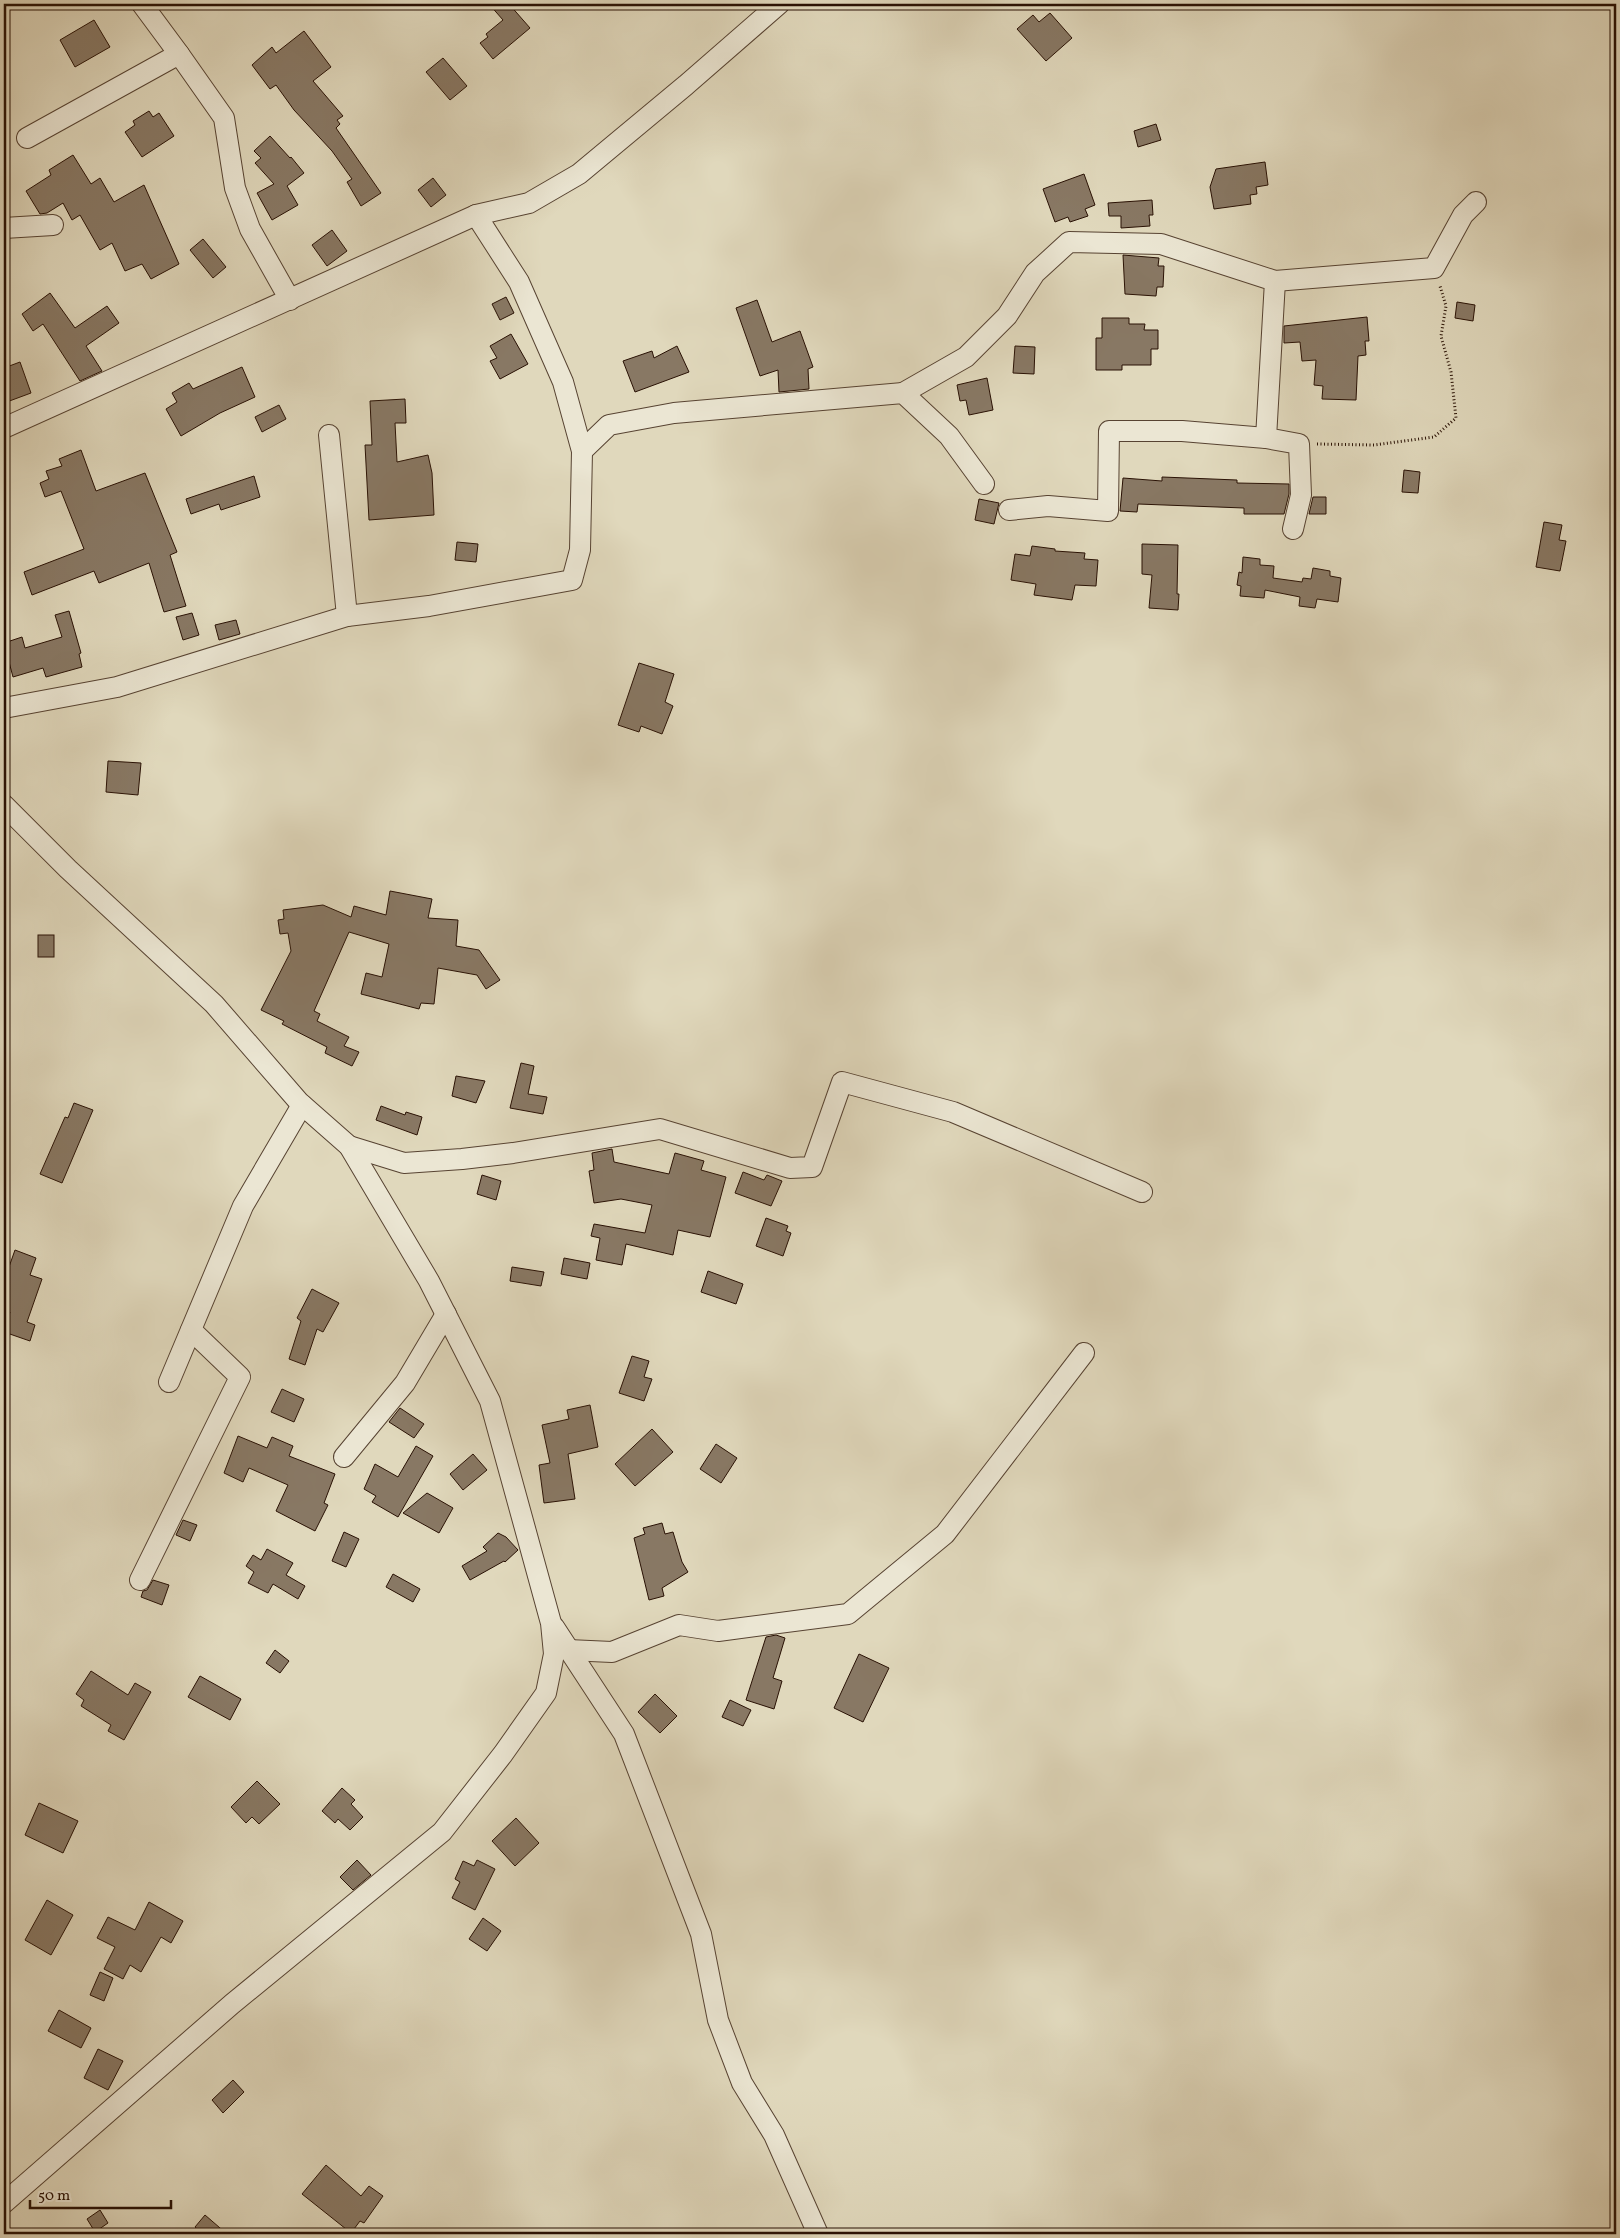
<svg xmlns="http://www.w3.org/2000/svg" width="1620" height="2238" viewBox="0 0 1620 2238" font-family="Vollkorn,serif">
	<rect width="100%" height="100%" fill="#e0d8bc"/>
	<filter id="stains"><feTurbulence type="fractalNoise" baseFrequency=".004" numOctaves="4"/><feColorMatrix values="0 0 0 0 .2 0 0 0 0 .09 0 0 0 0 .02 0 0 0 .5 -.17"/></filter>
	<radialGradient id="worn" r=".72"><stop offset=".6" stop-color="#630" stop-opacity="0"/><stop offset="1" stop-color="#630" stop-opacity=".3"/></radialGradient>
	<!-- building -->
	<g fill="#887864" stroke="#291104">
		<path d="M489 4H509L530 28 493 59 480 43 488 37 486 34 503 20Z"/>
		<path d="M1050 13 1072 38 1046 61 1017 29 1033 15 1039 22Z"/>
		<path d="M94 20 110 47 75 67 60 40Z"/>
		<path d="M304 31 331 67 313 81 343 116 337 120 340 124 336 128 381 193 361 206 347 182 352 179 332 151 294 110 276 85 270 89 252 65 272 47 276 53Z"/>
		<path d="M443 58 467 86 450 100 426 72Z"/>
		<path d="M149 111 153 117 159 113 174 136 142 157 125 132 135 125 133 121Z"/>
		<path d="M1156 124 1161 140 1138 147 1134 131Z"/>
		<path d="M270 136 290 158 291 157 304 173 287 186 298 205 272 220 257 193 274 184 255 163 261 158 254 151Z"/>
		<path d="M73 155 91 184 100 178 114 202 144 185 179 264 151 279 142 264 125 271 112 243 100 250 80 215 72 220 63 203 47 213 40 214 26 191 51 175 49 170Z"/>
		<path d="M1265 162 1268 185 1256 187 1257 194 1250 195 1251 204 1214 209 1210 187 1216 169Z"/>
		<path d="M1084 174 1095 205 1085 209 1088 216 1070 222 1068 217 1055 222 1043 189Z"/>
		<path d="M433 178 446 195 431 207 418 190Z"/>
		<path d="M1152 200 1153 215H1149L1150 226 1121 228V216H1109L1108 203Z"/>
		<path d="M332 230 347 251 327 266 312 245Z"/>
		<path d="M203 239 226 267 213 278 190 250Z"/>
		<path d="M1123 255 1159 258 1158 266H1164L1163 287H1157L1156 296 1125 294Z"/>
		<path d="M50 293 75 328 107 306 119 323 86 346 102 371 80 381 43 324 33 331 22 314Z"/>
		<path d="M506 297 514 313 500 320 492 304Z"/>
		<path d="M757 300 772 342 800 331 813 367 808 369 809 389 779 392 778 370 760 376 736 308Z"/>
		<path d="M1457 302 1475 305 1473 321 1455 318Z"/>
		<path d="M1367 317 1369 341H1365L1366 355 1358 356 1356 400 1322 399 1323 386 1314 385 1316 360 1302 361 1300 342 1284 343V326Z"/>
		<path d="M1102 318H1129V324H1145L1144 330H1158V349H1151V365H1122V370H1096V338H1102Z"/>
		<path d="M511 334 528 364 500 379 490 361 497 358 490 346Z"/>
		<path d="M677 346 689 372 635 392 623 361 652 351 654 358Z"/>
		<path d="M1015 346 1035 347 1034 374 1013 373Z"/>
		<path d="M20 362 31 393 4 403V368Z"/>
		<path d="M242 367 255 397 220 413 181 436 166 409 177 402 172 393 189 383 193 389Z"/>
		<path d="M987 378 993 410 969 415 966 400 960 401 957 385Z"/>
		<path d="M405 399 406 423H395L397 462 428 455 432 473 434 515 369 520 365 445H372L370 401Z"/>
		<path d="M279 405 286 419 262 432 255 417Z"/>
		<path d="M81 450 96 491 145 473 177 552 170 555 186 606 164 612 149 563 99 583 94 571 32 595 24 572 84 549 61 491 45 497 40 483 49 479 46 471 62 466 59 459Z"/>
		<path d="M1404 470 1420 472 1418 493 1402 492Z"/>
		<path d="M254 476 260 497 221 510 219 504 191 514 186 499Z"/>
		<path d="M1162 477 1237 480V483L1289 484V494L1284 514H1244V508L1138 504 1137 512 1120 511 1123 478 1162 481Z"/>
		<path d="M1313 497H1326V514H1309Z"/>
		<path d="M979 499 999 503 994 524 975 520Z"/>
		<path d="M1544 522 1562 525 1559 540 1566 541 1560 571 1536 567Z"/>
		<path d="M457 542 478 544 476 562 455 560Z"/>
		<path d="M1142 544 1178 545 1177 594H1179L1178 610 1149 608 1152 575 1142 574Z"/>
		<path d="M1032 546 1055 549V551L1085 553 1084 559 1098 560 1096 586 1075 585 1072 600 1034 595 1036 584 1011 580 1015 554 1030 556Z"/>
		<path d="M1243 557 1260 559V565L1274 566 1273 578 1302 582 1303 578 1311 579 1313 568 1330 571V576L1341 578 1338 602 1317 599 1315 608 1299 606 1300 597 1265 590 1264 598 1240 596 1241 586 1237 585 1239 572 1242 573Z"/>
		<path d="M69 611 81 653 79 654 82 667 46 677 43 668 13 677 4 643 22 637 25 648 62 637 55 615Z"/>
		<path d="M192 613 199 635 183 640 176 617Z"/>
		<path d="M236 620 240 634 219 640 215 625Z"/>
		<path d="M639 663 674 674 665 702 673 706 662 734 641 726 639 732 618 725Z"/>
		<path d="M108 761 141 763 138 795 106 792Z"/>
		<path d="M390 891 432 899 428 918 458 920 456 946 479 950 500 980 486 989 477 975 438 968 434 1004 421 1003 419 1009 361 994 366 973 382 977 389 944 349 932 314 1011 320 1014 317 1021 349 1037 344 1046 359 1052 352 1066 325 1053 327 1047 282 1024 284 1021 261 1010 291 951 288 933 280 934 278 920 284 919 283 910 323 905 351 917 354 906 386 915Z"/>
		<rect x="38" y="935" width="16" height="22"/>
		<path d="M521 1063 534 1066 528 1094 547 1097 543 1114 510 1108Z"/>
		<path d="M456 1076 485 1081 476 1103 452 1096Z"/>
		<path d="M74 1103 93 1110 62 1183 40 1174 65 1117 68 1118Z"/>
		<path d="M381 1106 405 1115 406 1112 422 1117 417 1135 376 1120Z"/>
		<path d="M612 1149 614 1162 669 1174 675 1153 704 1161 701 1170 726 1177 710 1237 678 1230 673 1255 626 1244 622 1265 596 1260 600 1238 591 1236 594 1224 645 1233 652 1205 621 1199 594 1203 589 1171 594 1170 592 1153Z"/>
		<path d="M743 1172 764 1180 767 1175 782 1181 771 1206 735 1193Z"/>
		<path d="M482 1175 501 1181 496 1200 477 1194Z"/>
		<path d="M766 1218 788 1226 786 1231 791 1233 783 1256 756 1246Z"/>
		<path d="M15 1250 36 1258 30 1275 42 1279 27 1322 35 1325 30 1341 4 1332 10 1312 4 1310V1281Z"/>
		<path d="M564 1258 590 1263 587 1279 561 1274Z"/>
		<path d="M512 1267 544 1272 541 1286 510 1281Z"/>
		<path d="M708 1271 743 1284 736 1304 701 1292Z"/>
		<path d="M312 1289 339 1303 323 1332 317 1329 305 1365 289 1359 301 1321 297 1318Z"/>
		<path d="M632 1356 649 1361 644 1377 652 1379 644 1401 619 1393Z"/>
		<path d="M282 1389 304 1399 294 1422 271 1412Z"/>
		<path d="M590 1405 598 1447 568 1454 575 1499 544 1503 539 1465 550 1463 542 1425 569 1419 567 1410Z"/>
		<path d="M400 1408 424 1424 414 1438 389 1422Z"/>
		<path d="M652 1429 673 1452 635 1486 615 1464Z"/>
		<path d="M238 1436 267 1448 272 1437 293 1446 289 1456 335 1474 324 1503 328 1505 315 1531 276 1511 288 1485 249 1468 243 1482 224 1473Z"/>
		<path d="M716 1444 737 1458 721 1483 700 1469Z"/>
		<path d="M416 1446 433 1456 398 1517 372 1502 376 1496 364 1489 375 1464 398 1477Z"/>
		<path d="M473 1454 487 1470 463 1490 450 1474Z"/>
		<path d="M427 1493 453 1508 439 1533 403 1513Z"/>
		<path d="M183 1520 197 1525 190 1541 176 1535Z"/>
		<path d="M662 1523 665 1534 673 1532 682 1562 688 1572 662 1588 664 1596 649 1600 634 1538 645 1534 643 1528Z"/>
		<path d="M344 1532 359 1539 346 1567 332 1561Z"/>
		<path d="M498 1533 506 1537 518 1550 505 1562 504 1561 470 1580 462 1566 487 1551 483 1547Z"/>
		<path d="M267 1549 293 1563 286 1575 305 1586 298 1599 273 1584 268 1593 248 1583 254 1572 246 1566 253 1555 261 1560Z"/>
		<path d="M393 1574 420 1589 413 1602 386 1587Z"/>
		<path d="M153 1580 169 1585 162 1605 141 1597 143 1591 147 1590Z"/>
		<path d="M776 1635 785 1638 773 1678 782 1681 774 1709 746 1700 766 1637Z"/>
		<path d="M275 1650 289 1661 280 1673 266 1663Z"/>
		<path d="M859 1654 889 1668 863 1722 834 1708Z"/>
		<path d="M91 1671 128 1695 135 1683 151 1692 124 1740 108 1731 111 1725 81 1706 84 1700 76 1694Z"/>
		<path d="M200 1676 241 1699 230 1720 188 1697Z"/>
		<path d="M655 1694 677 1716 660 1733 638 1712Z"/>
		<path d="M730 1700 751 1710 743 1726 722 1717Z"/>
		<path d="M257 1781 280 1804 259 1824 252 1817 246 1823 231 1807Z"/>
		<path d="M342 1788 355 1800 351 1804 363 1817 350 1830 338 1819 335 1823 322 1811Z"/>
		<path d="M39 1803 78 1821 63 1853 25 1835Z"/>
		<path d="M516 1818 539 1843 515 1866 492 1841Z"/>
		<path d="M357 1860 371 1875 353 1890 340 1877Z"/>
		<path d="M477 1860 495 1869 475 1910 452 1898 460 1882 455 1879 463 1861 474 1866Z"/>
		<path d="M47 1900 73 1915 51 1955 25 1940Z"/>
		<path d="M149 1902 183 1921 171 1943 161 1937 141 1972 130 1965 123 1979 104 1969 115 1947 97 1938 108 1917 135 1930Z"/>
		<path d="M483 1918 501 1931 487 1951 469 1939Z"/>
		<path d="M100 1972 113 1978 104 2001 90 1995Z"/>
		<path d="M59 2010 91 2028 81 2048 48 2031Z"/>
		<path d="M98 2049 123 2061 108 2090 84 2078Z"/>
		<path d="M233 2080 244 2092 223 2113 212 2100Z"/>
		<path d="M326 2165 361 2196 369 2186 383 2196 364 2223 360 2221 351 2233 302 2194Z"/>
		<path d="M100 2210 108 2223 95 2232 87 2219Z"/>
		<path d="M205 2215 227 2234H203L195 2227Z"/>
	</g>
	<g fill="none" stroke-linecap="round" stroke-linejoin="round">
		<!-- street casing -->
		<g stroke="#574332" stroke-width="22">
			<g id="street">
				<path d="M142 4 179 54"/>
				<path d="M27 138 179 54 224 118 235 188 250 229 290 300"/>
				<path d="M4 228 53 225"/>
				<path d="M1275 281 1434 268 1463 215 1476 202"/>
				<path d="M903 393 966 357 1007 316 1035 273 1069 242 1161 244 1275 281 1266 438 1299 444 1301 495 1293 529"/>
				<path d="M4 428 476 215 529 203 579 174 686 85 779 4"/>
				<path d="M329 435 347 616"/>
				<path d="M582 451 609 425 674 413 903 393 949 436 984 484"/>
				<path d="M1009 510 1048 506 1108 511 1109 431H1182L1266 438"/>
				<path d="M4 708 117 687 347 616 429 606 572 580 580 550 582 451 563 382 519 282 476 215"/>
				<path d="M4 805 68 869 214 1004 299 1102 349 1146 429 1281 490 1401 551 1623 554 1654 546 1693 503 1754 442 1832 232 2004 4 2203"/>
				<path d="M349 1146 404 1163 462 1159 513 1153 660 1129 790 1168 812 1167 842 1082 953 1112 1142 1192"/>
				<path d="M169 1382 243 1206 302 1105"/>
				<path d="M344 1457 405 1383 446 1314"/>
				<path d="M140 1580 240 1377 191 1330"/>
				<path d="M554 1627 624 1734 701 1934 718 2020 742 2083 774 2135 818 2234"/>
				<path d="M568 1650 612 1652 679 1625 718 1631 848 1614 945 1534 1084 1353"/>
			</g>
		</g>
		<!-- path -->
		<path stroke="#291104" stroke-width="3" stroke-dasharray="1 2.5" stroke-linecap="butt" d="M1317 444 1374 445 1434 437 1456 418 1451 372 1441 336 1446 306 1440 286"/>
		<!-- street -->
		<use href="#street" stroke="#ebe6d3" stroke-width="20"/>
	</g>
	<!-- margin -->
	<rect width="1620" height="2238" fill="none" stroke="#e0d8bc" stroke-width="20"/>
	<rect x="5" y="5" width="1610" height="2228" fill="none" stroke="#291104" stroke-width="2.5"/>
	<rect x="10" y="10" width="1600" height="2218" fill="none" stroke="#291104"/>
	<!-- scale -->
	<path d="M30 2200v8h141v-8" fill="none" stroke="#291104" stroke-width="2.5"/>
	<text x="38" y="2200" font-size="15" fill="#291104" stroke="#ebe6d3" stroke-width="4" paint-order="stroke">50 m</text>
	<rect width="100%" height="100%" filter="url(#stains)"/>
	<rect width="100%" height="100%" fill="url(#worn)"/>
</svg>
